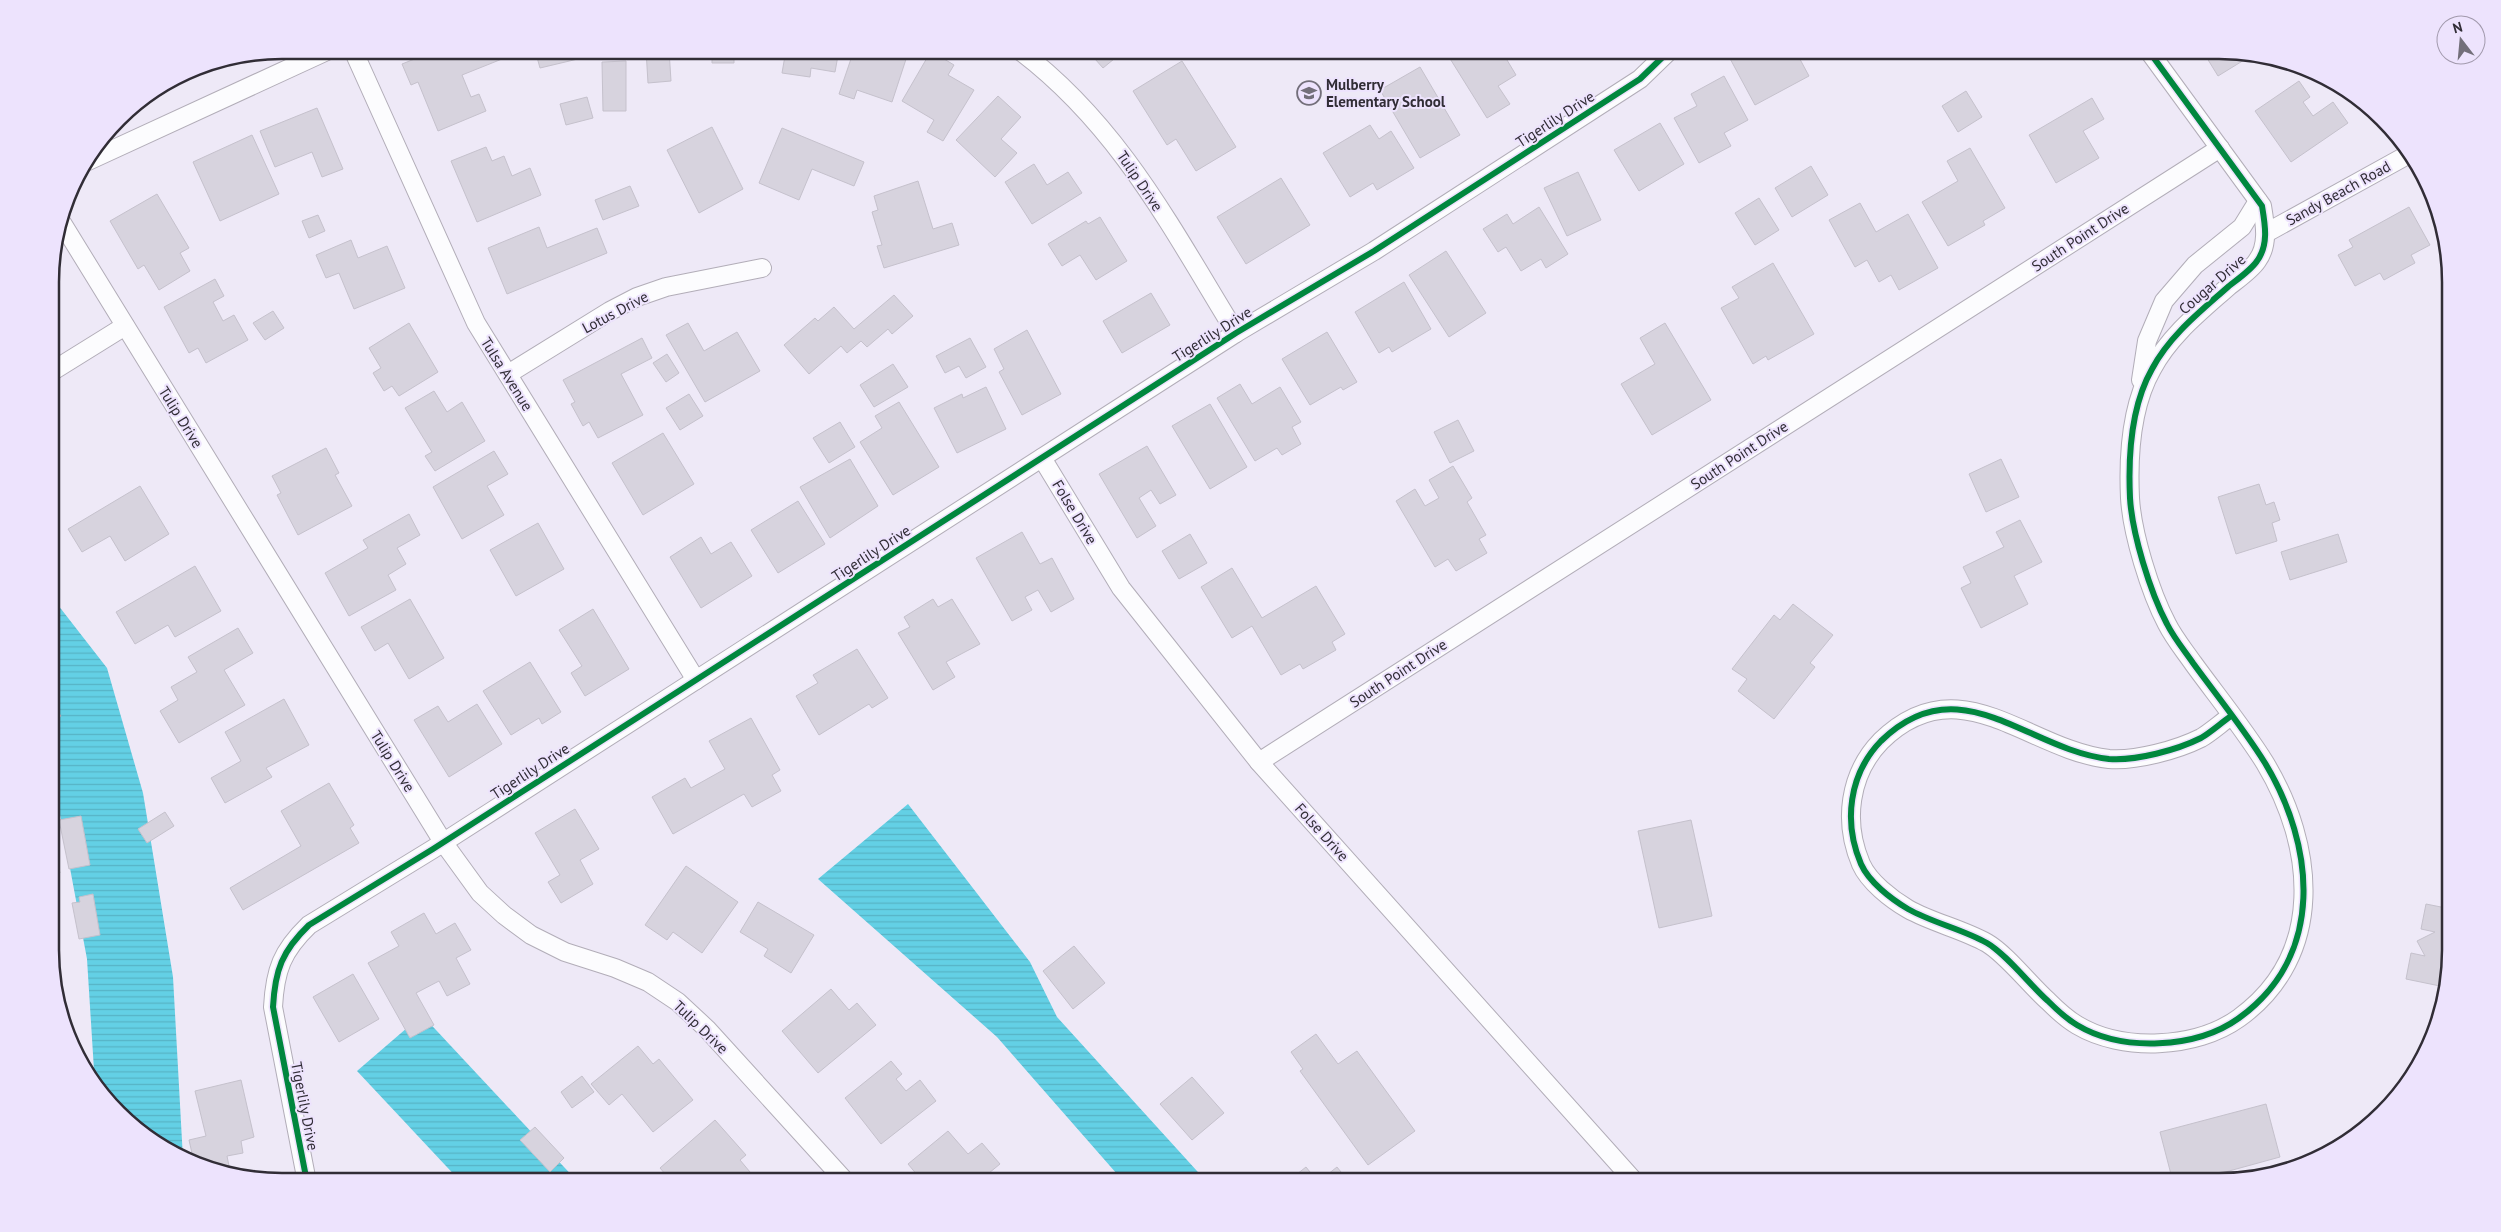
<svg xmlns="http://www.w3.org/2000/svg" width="2501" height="1232" viewBox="0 0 2501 1232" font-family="'PT Sans',sans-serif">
	<defs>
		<pattern id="water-rules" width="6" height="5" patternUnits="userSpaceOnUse" patternTransform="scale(1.25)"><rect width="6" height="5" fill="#63d0e5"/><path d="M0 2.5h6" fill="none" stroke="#56b3c5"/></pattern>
	</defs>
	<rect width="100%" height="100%" fill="#eee9f7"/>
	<!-- water -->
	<g fill="url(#water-rules)">
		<path d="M51 596 107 668 143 793 173 977 183 1159 98 1091 95 1086 87 959 52 772Z"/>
		<path d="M908 804 1030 962 1057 1017 1207 1182H1124L997 1037 818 879Z"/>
		<path d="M422 1015 578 1182H461L357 1071Z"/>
	</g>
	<!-- building -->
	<g fill="#d7d3de" stroke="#c5c1cc">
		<path d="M437 50H510L512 55 462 75 471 97 479 94 486 111 438 131 418 82 411 85 402 64Z"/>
		<path d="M535 50H603V53L540 68Z"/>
		<path d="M646 50H671H669L671 81 648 83Z"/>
		<path d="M712 50H768L767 53H734V63H712Z"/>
		<path d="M786 50H839L835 72 811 68 810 77 782 73Z"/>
		<path d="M854 50H909L892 102 857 90 854 99 839 94Z"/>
		<path d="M1087 50H1125L1103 68Z"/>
		<path d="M1459 50H1501L1516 75 1498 86 1510 104 1487 118 1449 57Z"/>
		<path d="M1733 50H1754L1758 58 1773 50H1795L1809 76 1755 105 1727 53Z"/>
		<path d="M2202 50H2219L2249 57 2218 76Z"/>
		<path d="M931 51 954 65 948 75 974 90 943 141 927 132 934 120 902 101Z"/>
		<path d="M626 61V111H603L602 62Z"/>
		<path d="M1182 61 1236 147 1196 171 1176 139 1167 145 1133 91Z"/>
		<path d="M1420 67 1460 135 1420 158 1380 90Z"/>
		<path d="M1724 76 1748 120 1724 133 1731 146 1699 163 1674 118 1697 106 1691 94Z"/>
		<path d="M2299 81 2310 97 2303 102 2313 116 2333 102 2348 123 2291 162 2255 111Z"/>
		<path d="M1966 91 1982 117 1958 132 1942 106Z"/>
		<path d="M998 96 1021 117 1001 139 1017 153 995 177 956 140Z"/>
		<path d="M587 97 593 118 566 125 560 104Z"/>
		<path d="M2092 98 2104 119 2083 131 2099 158 2056 183 2029 135Z"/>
		<path d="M317 108 343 169 322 177 312 152 275 167 260 131Z"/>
		<path d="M1660 123 1684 164 1639 191 1614 150Z"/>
		<path d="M1370 125 1379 139 1391 131 1414 168 1377 190 1373 183 1350 197 1323 153Z"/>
		<path d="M712 127 743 189 699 213 667 150Z"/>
		<path d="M782 128 864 162 854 186 812 169 799 200 759 183Z"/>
		<path d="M252 135 279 194 220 221 193 162Z"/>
		<path d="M486 147 492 161 504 156 512 176 530 168 541 195 477 222 451 161Z"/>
		<path d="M1970 148 2005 208 1983 221 1985 225 1948 246 1922 202 1958 181 1947 161Z"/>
		<path d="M1034 164 1047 185 1068 172 1082 193 1032 224 1005 182Z"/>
		<path d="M1811 166 1828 195 1792 217 1775 188Z"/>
		<path d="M1578 172 1601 220 1567 236 1544 188Z"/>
		<path d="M1281 178 1310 225 1246 264 1217 217Z"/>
		<path d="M918 181 933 229 952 223 959 245 884 268 877 246 882 245 872 212 878 210 874 196Z"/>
		<path d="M630 186 639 206 603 220 595 200Z"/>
		<path d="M157 194 189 248 180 253 190 271 159 290 144 265 138 269 110 221Z"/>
		<path d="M1759 198 1779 230 1755 245 1735 213Z"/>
		<path d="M1860 203 1876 232 1908 214 1938 268 1899 290 1891 275 1879 282 1867 260 1855 267 1829 220Z"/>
		<path d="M1539 207 1568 254 1546 268 1541 259 1521 271 1506 247 1498 252 1483 229 1507 214 1513 224Z"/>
		<path d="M2409 207 2430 245 2411 255 2415 263 2384 280 2380 273 2355 286 2338 255 2353 247 2349 240Z"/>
		<path d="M318 215 325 231 309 238 302 221Z"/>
		<path d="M1100 217 1127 261 1096 280 1080 255 1062 266 1048 244 1086 221 1088 224Z"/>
		<path d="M539 227 547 248 597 228 607 253 507 294 488 248Z"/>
		<path d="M351 240 358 258 387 246 405 288 354 309 339 273 326 278 316 255Z"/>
		<path d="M1446 251 1486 313 1449 337 1409 275Z"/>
		<path d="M1773 263 1814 334 1768 360 1766 356 1753 364 1721 308 1739 298 1732 287Z"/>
		<path d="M215 279 224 296 213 302 223 321 234 315 248 340 206 363 198 348 189 353 164 307Z"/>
		<path d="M1404 282 1431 329 1392 352 1389 347 1379 353 1355 312Z"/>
		<path d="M1151 293 1170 325 1122 353 1103 321Z"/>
		<path d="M894 295 913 316 892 334 888 329 867 347 861 341 847 353 841 346 809 374 784 345 815 318 818 321 834 307 854 329Z"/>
		<path d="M273 311 284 328 265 340 253 323Z"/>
		<path d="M409 323 438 372 399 396 392 386 384 391 373 373 381 368 369 348Z"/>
		<path d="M688 323 704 351 737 332 760 371 705 402 666 335Z"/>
		<path d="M1665 323 1711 400 1652 435 1621 384 1655 364 1640 338Z"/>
		<path d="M1027 330 1061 394 1022 415 999 372 1004 369 994 349Z"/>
		<path d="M1327 332 1357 382 1343 390 1341 387 1310 405 1282 359Z"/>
		<path d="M642 338 652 358 621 374 643 415 598 438 589 422 583 426 571 404 575 402 563 380Z"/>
		<path d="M970 338 986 367 966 378 959 366 945 373 936 356Z"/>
		<path d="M667 354 679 373 666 382 653 363Z"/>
		<path d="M893 364 908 387 874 407 860 385Z"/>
		<path d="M1240 384 1252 404 1280 387 1301 422 1292 427 1301 444 1282 455 1277 448 1255 461 1217 398Z"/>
		<path d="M986 387 1006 429 957 453 934 408 962 394 963 398Z"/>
		<path d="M434 391 447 412 462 402 485 441 435 471 425 456 432 452 405 408Z"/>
		<path d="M689 394 703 416 680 430 666 408Z"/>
		<path d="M899 402 939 467 893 495 860 442 882 428 875 416Z"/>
		<path d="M1210 404 1247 467 1210 489 1172 426Z"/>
		<path d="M1458 420 1474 451 1450 463 1434 432Z"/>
		<path d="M840 422 855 447 829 463 813 438Z"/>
		<path d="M663 433 694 484 643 515 612 463Z"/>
		<path d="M1147 446 1176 495 1160 504 1151 490 1139 498 1156 526 1137 538 1099 474Z"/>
		<path d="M326 448 339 473 335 475 352 506 298 535 277 495 281 493 272 476Z"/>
		<path d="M494 451 508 474 487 486 504 515 462 539 433 487Z"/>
		<path d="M850 459 878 506 830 538 800 487Z"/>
		<path d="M2001 459 2019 497 1986 512 1969 474Z"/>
		<path d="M1453 466 1472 498 1467 502 1486 535 1479 539 1487 553 1456 571 1448 559 1435 567 1396 501 1415 489 1425 506 1439 498 1429 480Z"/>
		<path d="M2259 484 2266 505 2274 502 2280 520 2272 523 2277 541 2236 554 2218 497Z"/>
		<path d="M140 486 169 534 125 561 110 536 82 552 68 529Z"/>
		<path d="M798 501 825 544 778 573 751 530Z"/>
		<path d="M409 514 420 535 397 548 406 564 388 575 396 590 349 616 325 573 368 548 363 540Z"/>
		<path d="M2020 520 2042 562 2014 576 2028 604 1981 628 1961 588 1971 583 1963 567 2004 547 1996 532Z"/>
		<path d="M538 523 564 569 516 596 490 550Z"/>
		<path d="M1022 532 1040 564 1052 558 1074 599 1051 612 1038 590 1025 597 1032 610 1012 621 976 558Z"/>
		<path d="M1190 534 1207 563 1179 579 1162 551Z"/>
		<path d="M2338 534 2347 562 2290 580 2281 552Z"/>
		<path d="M701 537 711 554 731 542 752 576 701 608 670 557Z"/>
		<path d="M195 566 221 611 175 637 168 625 135 644 116 612Z"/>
		<path d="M1232 568 1262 618 1316 586 1345 634 1332 642 1336 650 1303 669 1300 664 1281 675 1252 626 1232 638 1201 587Z"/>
		<path d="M410 599 444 658 409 679 388 643 375 651 361 627Z"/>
		<path d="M933 599 938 607 952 599 980 644 946 662 955 677 933 690 898 633 910 627 904 617Z"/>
		<path d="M1793 604 1833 635 1810 663 1815 667 1774 719 1738 691 1747 679 1732 669 1774 615 1780 620Z"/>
		<path d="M593 609 629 669 585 696 571 673 582 666 559 630Z"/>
		<path d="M238 628 253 653 224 670 245 705 179 743 160 711 178 700 171 687 197 672 188 657Z"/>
		<path d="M857 649 888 698 872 708 869 704 819 735 796 696 818 683 813 675Z"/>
		<path d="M530 662 561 712 542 724 539 718 511 735 483 691Z"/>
		<path d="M284 699 309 745 266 768 272 777 225 803 211 778 241 761 225 732Z"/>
		<path d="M51 702 61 716 51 722Z"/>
		<path d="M477 704 502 744 449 777 414 720 438 706 448 722Z"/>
		<path d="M751 718 780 770 772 775 781 791 752 807 744 794 673 834 652 797 685 778 691 788 725 769 709 741Z"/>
		<path d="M329 783 354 825 350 828 359 843 243 910 230 888 301 846 281 811Z"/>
		<path d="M575 809 599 849 580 860 593 884 561 903 548 882 560 875 535 833Z"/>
		<path d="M165 812 174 826 147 843 138 829Z"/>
		<path d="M81 816 90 865 69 869 59 820Z"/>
		<path d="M1691 820 1712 916 1659 928 1638 831Z"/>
		<path d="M52 841 60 873 52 875Z"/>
		<path d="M686 866 738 902 702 953 673 932 667 940 645 925Z"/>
		<path d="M93 894 100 935 79 939 72 903 80 902 79 897Z"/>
		<path d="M758 902 814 935 791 973 764 956 768 949 740 932Z"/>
		<path d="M2426 904 2451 909V951L2442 990 2440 986 2406 979 2411 953 2425 956 2417 941 2435 932 2421 929Z"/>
		<path d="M424 913 436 934 455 923 471 950 456 958 470 984 447 996 439 981 416 993 434 1025 410 1038 368 963 399 946 391 932Z"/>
		<path d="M1074 946 1105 983 1073 1009 1043 971Z"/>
		<path d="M353 974 379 1019 339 1042 313 997Z"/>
		<path d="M831 989 849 1010 857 1003 876 1025 818 1073 782 1031Z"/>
		<path d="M1316 1034 1338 1064 1357 1051 1415 1131 1368 1165 1300 1071 1303 1069 1291 1052Z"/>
		<path d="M638 1046 653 1064 659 1059 693 1100 653 1132 622 1094 609 1105 591 1084Z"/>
		<path d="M891 1061 902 1074 896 1079 906 1091 920 1080 936 1101 881 1144 845 1098Z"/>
		<path d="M582 1076 594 1092 572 1108 561 1092Z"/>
		<path d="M1192 1077 1224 1113 1192 1140 1160 1104Z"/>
		<path d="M241 1080 254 1137 241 1141 243 1153 227 1156 229 1166 222 1168 194 1162 189 1140 206 1136 195 1091Z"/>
		<path d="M2266 1104 2280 1157 2189 1182H2173L2160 1132Z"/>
		<path d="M715 1120 746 1155 740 1160 750 1172 739 1182H694L690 1177 685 1182H672L660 1168Z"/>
		<path d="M535 1127 564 1158 550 1172 520 1140Z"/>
		<path d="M948 1131 968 1154 982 1143 1000 1164 978 1182H923L908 1164Z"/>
		<path d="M1306 1167 1318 1182H1295L1292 1178Z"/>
		<path d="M1337 1167 1349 1182H1318Z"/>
		<path d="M255 1170 258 1177 246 1174Z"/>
	</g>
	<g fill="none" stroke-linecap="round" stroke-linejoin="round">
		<!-- minor casing -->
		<g stroke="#b2adb8" stroke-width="20">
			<g id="minor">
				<path d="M353 50 476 323 696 680"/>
				<path d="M1019 50C1119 125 1172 229 1236 333"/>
				<path d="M2148 50 2262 206C2265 224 2269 245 2257 261 2251 270 2238 279 2229 286 2201 311 2170 335 2152 369 2131 406 2128 455 2130 498 2132 533 2150 592 2167 624 2174 638 2184 650 2193 663 2217 696 2244 729 2265 763 2315 846 2326 955 2239 1018 2196 1049 2122 1052 2077 1025 2067 1019 2057 1010 2048 1001 2030 985 2006 954 1987 943 1962 929 1933 923 1908 909 1891 899 1869 882 1861 864 1843 822 1849 774 1881 741 1960 664 2027 750 2109 759 2136 761 2177 750 2201 738 2211 732 2221 723 2231 716"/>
				<path d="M88 161 329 50"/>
				<path d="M62 223 443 842 480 893 504 915 531 935 565 952 615 968 648 982 678 1002 707 1029 846 1182"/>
				<path d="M2266 233 2411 153"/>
				<path d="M51 372 125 326"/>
				<path d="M508 374 610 311 637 297 666 287 762 268"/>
				<path d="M2141 380 2147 341 2164 301 2195 265 2242 227 2258 201"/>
				<path d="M1042 458 1121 588 1259 762 1635 1182"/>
				<path d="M1259 762 2220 148"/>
				<path d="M307 1182 273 1007C275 970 282 951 309 925L433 849 1236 333 1374 251 1640 79 1670 50"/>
			</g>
		</g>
		<!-- minor -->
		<use href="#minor" stroke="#fcfcfe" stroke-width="18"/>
		<!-- cycleway casing -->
		<g stroke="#ede3fd" stroke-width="9">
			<g id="cycleway">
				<path d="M2148 50 2262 206C2265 224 2269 245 2257 261 2251 270 2238 279 2229 286 2201 311 2170 335 2152 369 2131 406 2128 455 2130 498 2132 533 2150 592 2167 624 2174 638 2184 650 2193 663 2217 696 2244 729 2265 763 2315 846 2326 955 2239 1018 2196 1049 2122 1052 2077 1025 2067 1019 2057 1010 2048 1001 2030 985 2006 954 1987 943 1962 929 1933 923 1908 909 1891 899 1869 882 1861 864 1843 822 1849 774 1881 741 1960 664 2027 750 2109 759 2136 761 2177 750 2201 738 2211 732 2221 723 2231 716"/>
				<path d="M307 1182 273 1007C275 970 282 951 309 925L433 849 1236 333 1374 251 1640 79 1670 50"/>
			</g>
		</g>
		<!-- cycleway -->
		<use href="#cycleway" stroke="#00873e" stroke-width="6"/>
	</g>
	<!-- icons -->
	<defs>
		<g id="school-ring" transform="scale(1.25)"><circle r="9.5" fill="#ede3fd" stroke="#736f7a" stroke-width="1.5"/><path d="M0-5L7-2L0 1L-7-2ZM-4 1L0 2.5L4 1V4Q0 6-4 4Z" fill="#736f7a"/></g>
	</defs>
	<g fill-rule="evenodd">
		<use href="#school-ring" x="1309" y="93"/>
	</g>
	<g text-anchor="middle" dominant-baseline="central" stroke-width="4" stroke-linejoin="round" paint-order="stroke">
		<!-- poi labels -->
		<g font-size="15" font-weight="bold" fill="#312d36" stroke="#ede3fd" text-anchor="start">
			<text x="1326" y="84">Mulberry<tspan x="1326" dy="17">Elementary School</tspan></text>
		</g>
		<!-- street labels -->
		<g font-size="15" fill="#312d36" stroke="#ede3fd">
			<text transform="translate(1555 119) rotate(-33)">Tigerlily Drive</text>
			<text transform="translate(1140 181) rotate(56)">Tulip Drive</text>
			<text transform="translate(2338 193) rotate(-29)">Sandy Beach Road</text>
			<text transform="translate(2080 237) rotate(-33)">South Point Drive</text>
			<text transform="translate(2212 284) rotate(-41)">Cougar Drive</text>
			<text transform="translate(615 312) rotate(-28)">Lotus Drive</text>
			<text transform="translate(1212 334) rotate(-32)">Tigerlily Drive</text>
			<text transform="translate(507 374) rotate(58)">Tulsa Avenue</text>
			<text transform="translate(181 417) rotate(58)">Tulip Drive</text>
			<text transform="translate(1739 455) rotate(-33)">South Point Drive</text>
			<text transform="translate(1075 512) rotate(59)">Folse Drive</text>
			<text transform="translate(871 553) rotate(-33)">Tigerlily Drive</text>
			<text transform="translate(1398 673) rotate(-33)">South Point Drive</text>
			<text transform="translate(393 761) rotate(58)">Tulip Drive</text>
			<text transform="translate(530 771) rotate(-33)">Tigerlily Drive</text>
			<text transform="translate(1322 832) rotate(48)">Folse Drive</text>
			<text transform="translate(701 1027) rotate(44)">Tulip Drive</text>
			<text transform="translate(305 1106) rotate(79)">Tigerlily Drive</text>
		</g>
	</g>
	<!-- crop -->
	<path d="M0 0H2501V1232H0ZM282 59H2219A223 223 0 0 1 2442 282V950A223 223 0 0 1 2219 1173H282A223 223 0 0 1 59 950V282A223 223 0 0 1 282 59Z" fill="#ede3fd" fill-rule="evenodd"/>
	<path fill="none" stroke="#312d36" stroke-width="2.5" d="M282 59H2219A223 223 0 0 1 2442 282V950A223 223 0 0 1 2219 1173H282A223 223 0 0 1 59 950V282A223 223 0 0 1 282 59Z"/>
	<!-- north arrow -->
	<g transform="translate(2461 40) rotate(344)"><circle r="24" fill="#ede3fd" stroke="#a29aad"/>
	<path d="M0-4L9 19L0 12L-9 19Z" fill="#736f7a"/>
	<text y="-8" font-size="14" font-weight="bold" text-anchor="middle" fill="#312d36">N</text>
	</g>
</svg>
